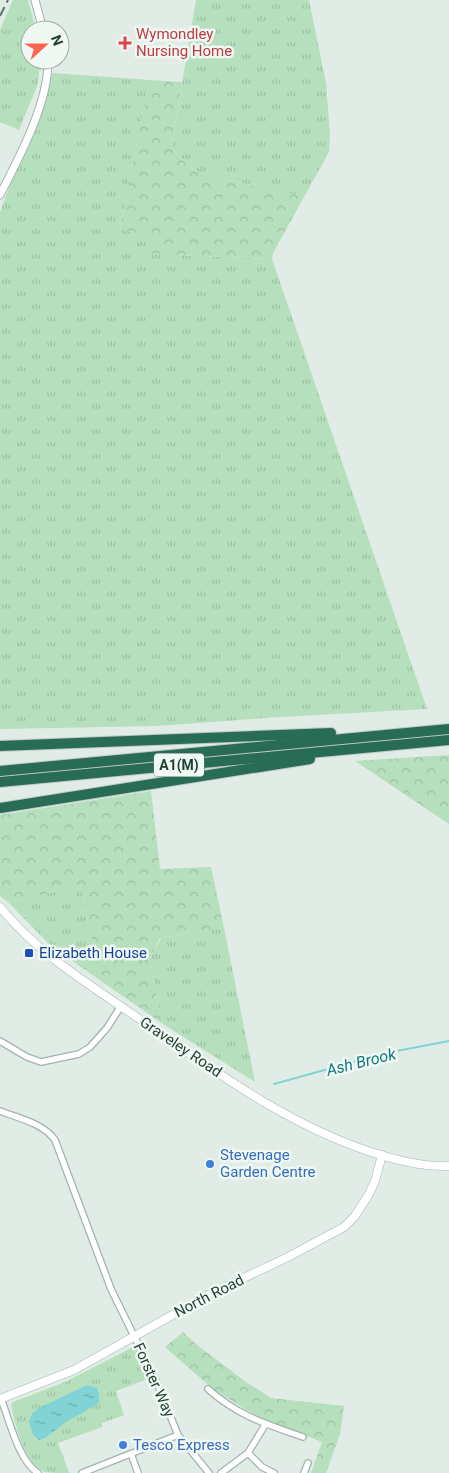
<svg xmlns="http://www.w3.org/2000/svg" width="449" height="1473" viewBox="0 0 449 1473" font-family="Roboto,sans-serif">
	<defs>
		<pattern id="grass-tufts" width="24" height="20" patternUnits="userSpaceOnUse" patternTransform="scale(1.25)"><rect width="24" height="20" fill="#b6dfbd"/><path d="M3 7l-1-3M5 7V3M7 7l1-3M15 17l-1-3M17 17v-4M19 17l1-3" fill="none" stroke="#9cc0a3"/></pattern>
		<pattern id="forest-crowns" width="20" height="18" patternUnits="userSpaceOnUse" patternTransform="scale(1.25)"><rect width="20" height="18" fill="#b6dfbd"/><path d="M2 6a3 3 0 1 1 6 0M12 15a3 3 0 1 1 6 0" fill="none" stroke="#9cc0a3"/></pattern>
		<pattern id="water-ripples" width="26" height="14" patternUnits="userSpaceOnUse" patternTransform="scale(1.25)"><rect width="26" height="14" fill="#82d3d6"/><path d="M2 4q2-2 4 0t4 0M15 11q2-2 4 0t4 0" fill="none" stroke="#6aadae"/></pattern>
	</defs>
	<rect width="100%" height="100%" fill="#e0ece5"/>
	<!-- grass -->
	<g fill="url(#grass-tufts)">
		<path d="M13 0H28L36 30H30V60H40L38 84 19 130 0 122V30Z"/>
		<path d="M196 0H309L326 83 330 135 329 152 304 197 198 173 171 148Z"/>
		<path d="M53 73 149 80 120 229 149 238 150 254 272 259 427 709 279 717 156 726 0 729V212Z"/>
		<path d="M80 885 101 981 51 946 9 903Z"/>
		<path d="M224 928 255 1082 163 1024 149 960 161 938Z"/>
		<path d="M133 1347 136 1349 150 1378 116 1391 124 1415 102 1423V1427L58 1443 69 1473C61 1473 52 1473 45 1472 25 1464 15 1425 11 1405L13 1402 65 1382Z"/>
	</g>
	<!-- forest -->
	<g fill="url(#forest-crowns)">
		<path d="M149 80 182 82 171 148 198 173 304 197 273 253 272 259 149 254V238L120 229Z"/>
		<path d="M449 755V824L355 761Z"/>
		<path d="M151 791 160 869 211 867 224 928 160 938 149 960 163 1024 101 981 80 885 9 903 0 896V815Z"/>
		<path d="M183 1332 197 1345 246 1382 271 1398 344 1406 340 1434 326 1473H311L322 1442 253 1414 213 1389 165 1347Z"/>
	</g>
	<!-- water -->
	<path fill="url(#water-ripples)" d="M87 1385 97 1388 99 1395V1403L66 1422 45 1438 39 1440 34 1436 31 1429 29 1421 32 1414 39 1408Z"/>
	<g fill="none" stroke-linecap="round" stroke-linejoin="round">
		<!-- stream -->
		<path stroke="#82d3d6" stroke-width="2" d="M274 1084 386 1053 449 1041"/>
		<!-- minor casing -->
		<g stroke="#a2b4ac" stroke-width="8">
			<g id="minor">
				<path d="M0 1041 27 1057 41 1062 79 1054 90 1047 107 1028 121 1006"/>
				<path d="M0 1111C18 1118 43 1123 55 1140L111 1289 157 1383 178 1435 209 1473"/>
				<path d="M208 1389C238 1416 266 1424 303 1437"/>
				<path d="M1 1399C10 1421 18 1460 38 1473"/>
				<path d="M248 1453 262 1467 274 1473"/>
				<path d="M131 1454 138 1473"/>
				<path d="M82 1473 178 1435"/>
				<path d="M221 1473 248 1453 265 1425"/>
				<path d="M304 1473 308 1463"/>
			</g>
		</g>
		<!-- tertiary casing -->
		<g stroke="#a2b4ac" stroke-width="9">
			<g id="tertiary">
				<path d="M35 0 43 30"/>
				<path d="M0 195C19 158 49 102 48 60"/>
			</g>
		</g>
		<!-- secondary casing -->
		<g stroke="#a0bcaf" stroke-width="9">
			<g id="secondary">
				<path d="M0 907C38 954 89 984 138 1018 212 1069 285 1124 371 1152 396 1160 422 1167 449 1166"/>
				<path d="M0 1399 74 1370 210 1294 288 1257 344 1227 355 1216 369 1194 375 1181 382 1155"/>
			</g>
		</g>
		<!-- motorway casing -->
		<g stroke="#c0c9c6" stroke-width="12">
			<g id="motorway">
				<path d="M0 746 331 733"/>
				<path d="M0 771 449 729"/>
				<path d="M0 782 449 740"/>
				<path d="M0 808 310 759"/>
			</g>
		</g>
		<!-- minor -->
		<use href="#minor" stroke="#fff" stroke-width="5.5"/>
		<!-- tertiary -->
		<use href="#tertiary" stroke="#fff" stroke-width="7"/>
		<!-- secondary -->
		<use href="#secondary" stroke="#fff" stroke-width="8"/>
		<!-- motorway -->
		<use href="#motorway" stroke="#286c56" stroke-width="10"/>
		<!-- rail -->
		<path stroke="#597a6d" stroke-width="2" stroke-dasharray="10 5" stroke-linecap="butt" d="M0 16 8 0"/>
	</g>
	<!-- markers -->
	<path fill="#e0444e" stroke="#f0f8f3" stroke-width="2" d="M122.5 35.5h5v5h5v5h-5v5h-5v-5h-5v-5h5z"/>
	<rect fill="#1a4fb4" stroke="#f0f8f3" stroke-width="2" x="24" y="948" width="10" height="10" rx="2.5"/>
	<g fill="#3f7fe0" stroke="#f0f8f3" stroke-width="2">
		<circle cx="210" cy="1164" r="5"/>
		<circle cx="123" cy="1445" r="5"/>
	</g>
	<g text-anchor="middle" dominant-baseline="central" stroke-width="5" stroke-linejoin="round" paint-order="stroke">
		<!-- shield labels -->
		<rect fill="#f0f8f3" stroke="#5e766c" stroke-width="1" x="154" y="753.5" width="50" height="23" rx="4"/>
		<g font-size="14" font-weight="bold" fill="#1f3e32">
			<text x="179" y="765">A1(M)</text>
		</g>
		<!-- health labels -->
		<g font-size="15" fill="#be3a42" stroke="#f0f8f3" text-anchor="start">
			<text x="136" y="34">Wymondley<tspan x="136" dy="17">Nursing Home</tspan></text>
		</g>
		<!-- transit labels -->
		<g font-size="15" fill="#164399" stroke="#f0f8f3" text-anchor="start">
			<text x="39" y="953">Elizabeth House</text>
		</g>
		<!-- street labels -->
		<g font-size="15" fill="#1f3e32" stroke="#f0f8f3">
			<text transform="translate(181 1047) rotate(34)">Graveley Road</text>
			<text transform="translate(209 1296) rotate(-27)">North Road</text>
			<text transform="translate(154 1380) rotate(66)">Forster Way</text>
		</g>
		<!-- shop labels -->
		<g font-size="15" fill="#366cbe" stroke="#f0f8f3" text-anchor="start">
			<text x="220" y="1155">Stevenage<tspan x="220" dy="17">Garden Centre</tspan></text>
			<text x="133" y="1445">Tesco Express</text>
		</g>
		<!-- water labels -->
		<g font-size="16" font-style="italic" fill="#14797f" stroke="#f0f8f3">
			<text transform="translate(361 1062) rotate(-14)">Ash Brook</text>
		</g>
	</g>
	<!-- north arrow -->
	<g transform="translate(45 45) rotate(69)"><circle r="24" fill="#f0f8f3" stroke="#9caea6"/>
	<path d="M0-4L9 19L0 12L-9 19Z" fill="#fe634c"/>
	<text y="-8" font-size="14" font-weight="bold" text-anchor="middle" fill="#1f3e32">N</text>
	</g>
</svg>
